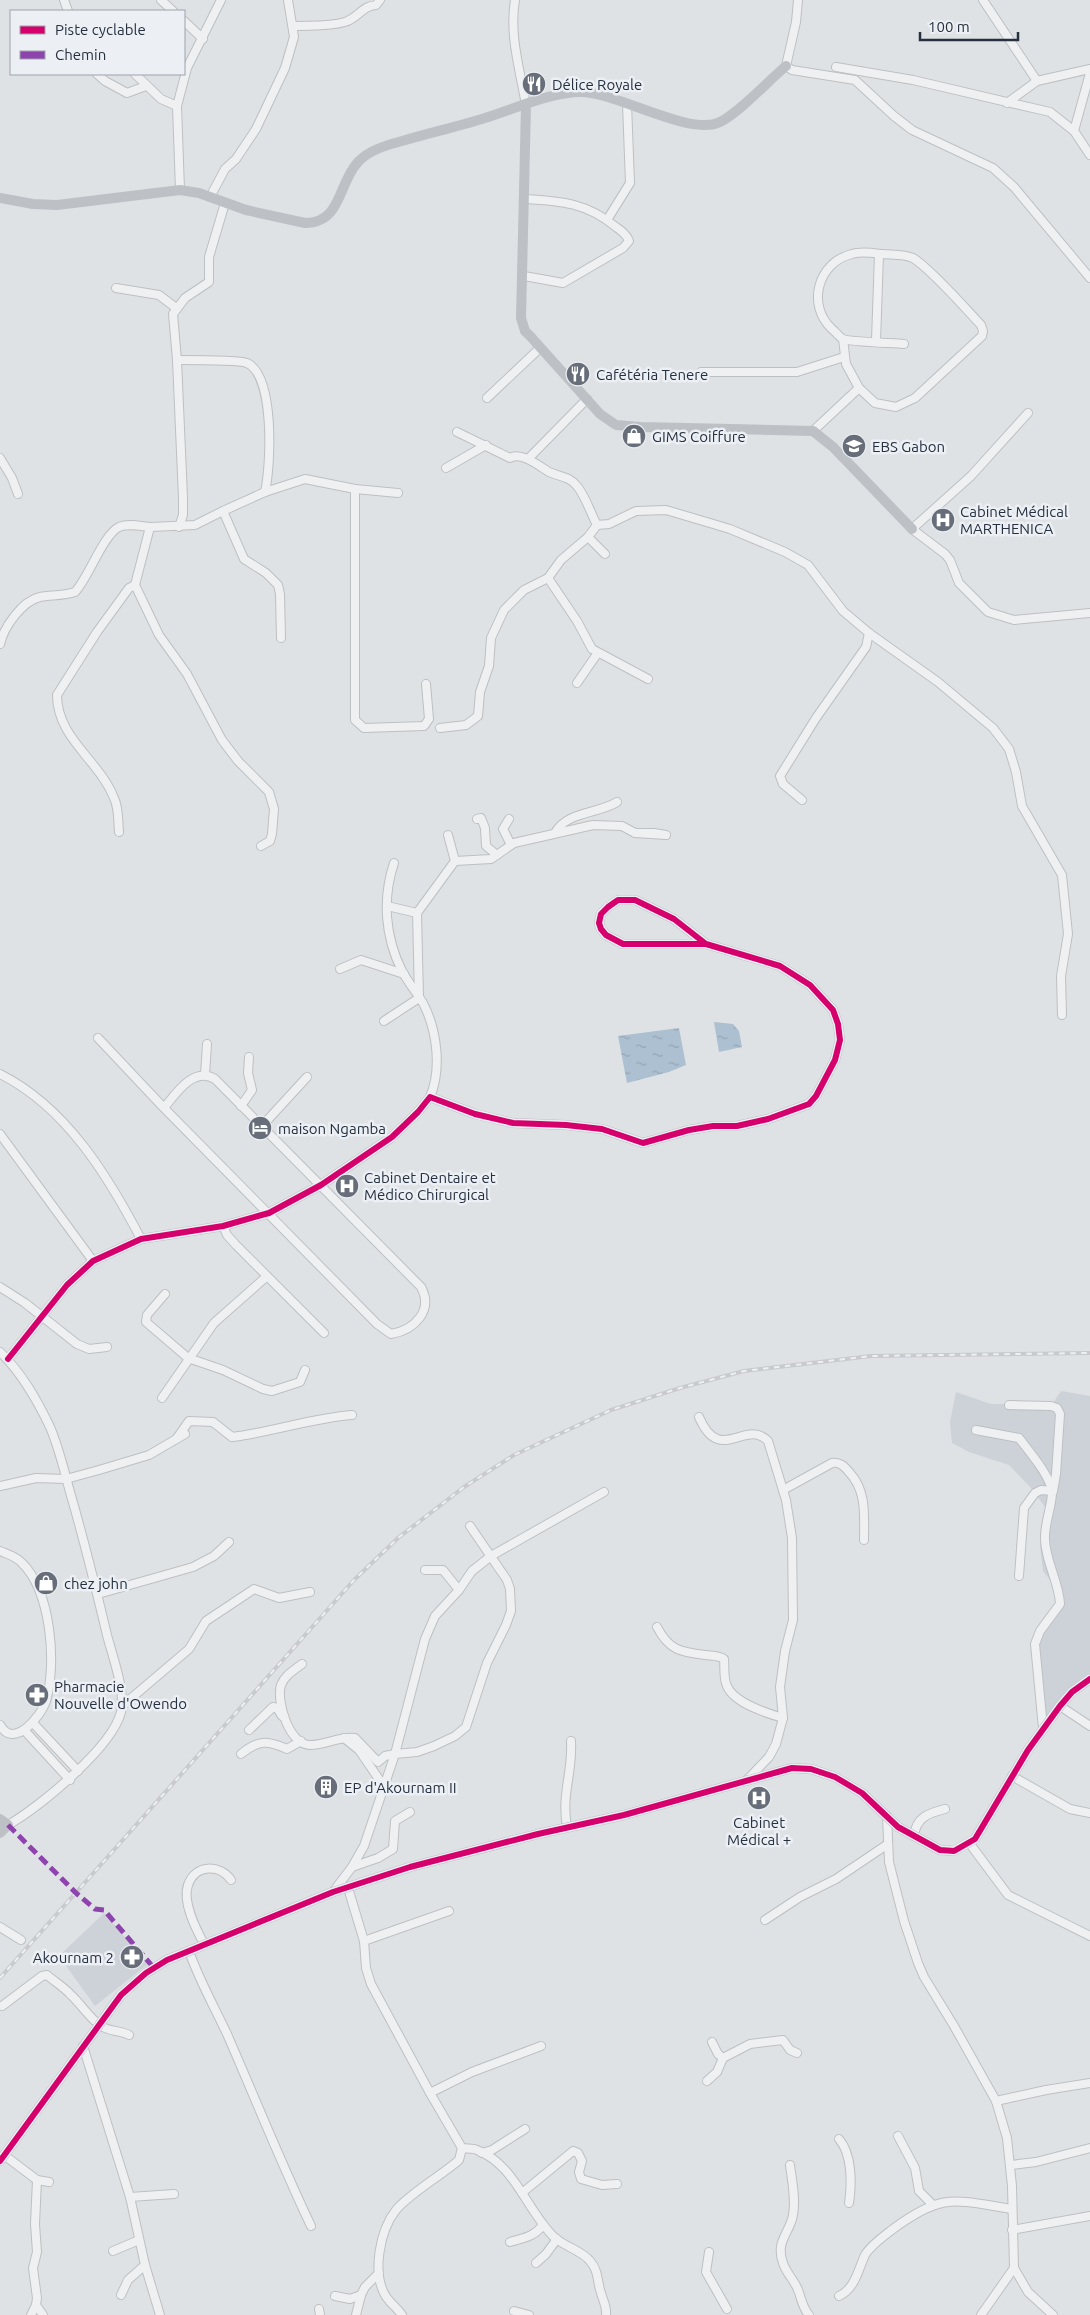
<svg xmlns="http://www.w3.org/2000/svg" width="1090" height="2315" viewBox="0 0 1090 2315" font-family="Ubuntu,sans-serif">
	<defs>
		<pattern id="water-ripples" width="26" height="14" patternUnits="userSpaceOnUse" patternTransform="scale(1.25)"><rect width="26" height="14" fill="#acc0d1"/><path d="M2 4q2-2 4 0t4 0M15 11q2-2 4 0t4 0" fill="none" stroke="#94a5b4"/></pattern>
	</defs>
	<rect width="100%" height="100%" fill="#dfe2e5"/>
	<!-- built -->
	<g fill="#cdd2d9">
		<path d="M1061 1391 1090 1396V1676L1040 1727 1034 1653 1043 1628 1062 1609 1060 1604 1063 1597 1043 1571 1040 1546 1051 1515 1030 1487 1009 1465 969 1452 952 1443 950 1422 956 1392 991 1404H1031L1053 1403Z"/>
		<path d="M104 1913 148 1964 95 2006 59 1956Z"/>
	</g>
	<!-- water -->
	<g fill="url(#water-ripples)">
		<path d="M714 1022 733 1024 739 1031 742 1047 719 1052Z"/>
		<path d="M679 1028 686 1065 669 1072 627 1083 618 1036Z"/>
	</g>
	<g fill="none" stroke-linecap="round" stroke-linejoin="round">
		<!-- street casing -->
		<g stroke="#bdc0c3" stroke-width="10">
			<g id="street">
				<path d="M64 0 68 11"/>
				<path d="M161 0 173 11"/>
				<path d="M515 0C509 35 520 70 526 105"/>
				<path d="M798 0 796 22 786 66 792 70 855 80 894 116 912 130 993 168 1014 187 1090 278"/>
				<path d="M983 0 1037 81"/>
				<path d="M184 21 203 39"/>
				<path d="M293 26C311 25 328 27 345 22 358 18 362 6 376 5L380 0"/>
				<path d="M836 67 913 80 1050 112 1074 131 1090 155"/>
				<path d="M97 74 105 81 127 93 146 86"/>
				<path d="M135 74 161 99 177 106"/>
				<path d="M1007 103 1037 81 1090 69"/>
				<path d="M1074 131 1090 73"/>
				<path d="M180 190 177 106 187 68 221 0"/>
				<path d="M210 197 225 169 236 159 256 129 285 68 294 37 288 0"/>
				<path d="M607 220 630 183 627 104"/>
				<path d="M524 276 563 283 623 248 629 241C627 235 622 231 616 227 587 203 562 201 525 199"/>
				<path d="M116 288 159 295 176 308"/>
				<path d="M843 339 846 364 859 388 875 403 896 407 915 398 982 336 983 331 981 325C965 308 931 269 913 258 904 254 892 255 882 254 873 253 861 251 852 254 818 262 806 305 832 329 835 331 839 337 843 339 850 342 893 343 904 344"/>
				<path d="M876 341 879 254"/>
				<path d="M177 360C189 360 239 360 247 363 275 376 271 465 265 492"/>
				<path d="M701 372H797L844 357"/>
				<path d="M487 398 540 348"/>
				<path d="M1028 413 971 476 912 529 945 554 950 560 959 583 988 612 1014 620 1090 613"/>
				<path d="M813 431 859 388"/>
				<path d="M457 432 510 458C521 451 539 466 549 472 560 477 569 476 577 486 586 497 590 512 597 525L609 524 636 511 666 510 730 529 785 552 808 565 843 611 869 633 938 682 993 728 1009 749 1016 772 1022 806 1062 875 1068 934 1061 976 1062 1015"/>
				<path d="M0 458 12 478 18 494"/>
				<path d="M528 459 587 399"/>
				<path d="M446 468 486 445"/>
				<path d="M355 489V720L364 728 424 726 429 719 426 684"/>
				<path d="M223 511 265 492 305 479 355 489 398 493"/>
				<path d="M179 527 183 515V498L177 360 173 314 185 298 209 282V257L225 203"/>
				<path d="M588 537 605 554"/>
				<path d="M548 578 577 621 592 649 648 679"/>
				<path d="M135 585 150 527 195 525 223 511 244 559 266 573 278 585 280 594 281 638"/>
				<path d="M0 644C4 627 22 601 40 597 51 595 63 596 75 592 89 577 103 535 119 527 128 523 140 526 150 527"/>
				<path d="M577 683 597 654"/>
				<path d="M440 728 466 725 478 716 480 692 489 666 491 638 504 610 524 590 548 578 561 560 588 537 597 525"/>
				<path d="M802 800 783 784 780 776 816 718 866 647 869 633"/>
				<path d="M477 819 481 818 485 828 486 846 497 855"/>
				<path d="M509 819 503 829 511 845"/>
				<path d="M119 832C118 821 119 808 114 798 99 760 57 738 57 695L97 632 129 588 135 585 159 635 187 674 222 740 238 761 269 792 274 809 272 834 270 841 261 846"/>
				<path d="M555 833C567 811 598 814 617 802"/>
				<path d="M455 861 491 859 514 843 593 825 622 826 635 833H654L666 835 635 833"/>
				<path d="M394 863C382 899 385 937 402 971 408 982 416 992 423 1003 437 1030 442 1069 430 1097"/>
				<path d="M387 906 417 913"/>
				<path d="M340 969 361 960 404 974"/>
				<path d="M384 1021 419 998 417 913 455 861 448 835"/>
				<path d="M98 1038 164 1108C176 1093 194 1066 215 1079L421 1287C434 1311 414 1330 391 1334L377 1324 164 1108"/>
				<path d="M0 1074C66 1107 108 1176 141 1239"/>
				<path d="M205 1075 207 1044"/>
				<path d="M241 1106 252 1090 248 1073 249 1057"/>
				<path d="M262 1126 307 1077"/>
				<path d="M0 1134 93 1261"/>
				<path d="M223 1226 227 1235 236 1245 324 1333"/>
				<path d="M0 1287 25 1303 77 1344 89 1349 107 1347"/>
				<path d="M165 1294 147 1315 146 1322 188 1358 223 1370 263 1389 272 1391 300 1382 305 1370"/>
				<path d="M0 1352C22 1373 37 1400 50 1427 60 1450 65 1475 72 1499 85 1544 96 1589 107 1635 112 1655 126 1692 121 1712 112 1748 39 1807 8 1825"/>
				<path d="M8 1359 67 1285 93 1261 141 1239 223 1226 269 1213 321 1185 392 1137 418 1112 430 1097 475 1114 513 1123 566 1125 602 1129 643 1143 689 1130 713 1126H737L768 1119 809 1104 816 1096 835 1060 840 1040 838 1024 833 1010 810 985 780 966 706 944H623L606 935 601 929 599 923 601 914 608 907 618 900H635L674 919 706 944"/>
				<path d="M162 1398 214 1323 266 1277"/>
				<path d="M1009 1405 1051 1406 1057 1408 1060 1414 1056 1474 1053 1491 1041 1490 1035 1493 1024 1508 1019 1576"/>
				<path d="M699 1417C720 1466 745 1418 768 1441L786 1500 792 1538 793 1620 785 1651 780 1687 783 1718 776 1744 769 1757 746 1781"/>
				<path d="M976 1430 1019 1438C1028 1450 1053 1479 1052 1494 1051 1509 1044 1525 1045 1540 1046 1563 1059 1582 1060 1604L1040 1631 1035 1644 1043 1728"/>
				<path d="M177 1438 189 1421 213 1422 232 1437C273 1432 312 1418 352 1415"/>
				<path d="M0 1486 36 1478 66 1479 99 1470 149 1455 185 1434"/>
				<path d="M783 1490 832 1463C840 1462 844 1466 849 1472 867 1491 864 1515 864 1540"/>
				<path d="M0 1551C7 1554 15 1556 21 1562 51 1590 57 1663 46 1701 41 1716 14 1750 0 1725"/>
				<path d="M425 1570H443L459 1590"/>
				<path d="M98 1594 193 1567 214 1556 229 1542"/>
				<path d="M657 1627C669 1650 680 1652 705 1655 711 1656 718 1655 724 1659 725 1667 723 1678 727 1686 734 1703 766 1713 783 1718"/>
				<path d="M302 1664C294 1670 285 1675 281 1685 276 1701 289 1745 310 1745 326 1745 340 1736 355 1738L378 1762 385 1756 395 1754 425 1639 435 1616 459 1590 472 1571 491 1556 604 1492"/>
				<path d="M122 1706 189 1649 206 1621 254 1589 279 1598 310 1592"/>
				<path d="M1060 1706 1090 1726"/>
				<path d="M33 1723 78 1771"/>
				<path d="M24 1730 70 1780"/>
				<path d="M249 1730 273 1707 277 1708 282 1716"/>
				<path d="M344 1738 359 1750 385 1788"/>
				<path d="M241 1754C258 1740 267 1740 287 1749L301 1741"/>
				<path d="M1012 1776 1070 1809 1090 1813"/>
				<path d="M887 1816 889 1862 904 1921 918 1963 924 1977 954 2026 996 2101 1007 2138 1012 2186 1014 2268 981 2315"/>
				<path d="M567 1827C561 1793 573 1773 571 1741"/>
				<path d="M914 1836C916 1817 929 1813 945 1809"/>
				<path d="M970 1844 1008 1895 1090 1936"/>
				<path d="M352 1867 378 1858 393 1849 395 1821 410 1812"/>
				<path d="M348 1888 364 1941 366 1968 371 1984 430 2093 462 2148C467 2149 473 2148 477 2150 516 2165 527 2212 555 2238 566 2247 582 2251 590 2261 599 2271 597 2282 601 2293 603 2301 607 2306 606 2315"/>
				<path d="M333 1892 352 1867 364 1846 395 1754 417 1752 434 1746 455 1736 466 1727 487 1663 506 1625 511 1611 510 1589 507 1580 470 1526"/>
				<path d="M765 1920 800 1897 836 1879 888 1844"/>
				<path d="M0 1927 21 1940"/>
				<path d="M364 1941 449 1911"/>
				<path d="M204 1944C196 1929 182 1902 188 1885 195 1864 220 1864 231 1880"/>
				<path d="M189 1951C199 1980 214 2006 227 2034 255 2098 281 2163 311 2226"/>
				<path d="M2 2006 42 1976 47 1975C55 1982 64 1987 71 1995 82 2005 88 2017 101 2026 110 2032 120 2030 129 2035"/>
				<path d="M712 2042 718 2054 723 2058 750 2044 783 2040 790 2050 797 2053"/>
				<path d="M83 2046 130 2197 145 2265 160 2315"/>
				<path d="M707 2081 717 2072 723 2058"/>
				<path d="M430 2093 472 2072 541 2046"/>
				<path d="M996 2101 1046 2090 1090 2083"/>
				<path d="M898 2136 915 2168 919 2191 933 2205"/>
				<path d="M839 2139C852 2154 852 2183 849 2203"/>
				<path d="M482 2153 492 2150 525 2129"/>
				<path d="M4 2155 37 2180 49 2182"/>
				<path d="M790 2165C792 2181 796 2199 793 2215 790 2233 775 2241 783 2263 786 2273 795 2281 798 2290 802 2300 802 2307 809 2315"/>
				<path d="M1011 2165 1036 2162 1090 2148"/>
				<path d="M37 2180 35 2224 37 2252 33 2268 37 2298 36 2305 43 2315"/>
				<path d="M522 2193 573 2151 578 2153 582 2161 579 2172 581 2179 602 2185 617 2184"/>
				<path d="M130 2197 174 2194"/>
				<path d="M1012 2230 1090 2216"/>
				<path d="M510 2242C523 2238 534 2237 543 2225"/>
				<path d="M113 2251 139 2240"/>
				<path d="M709 2252 706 2272 727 2309"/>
				<path d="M536 2263 546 2254 557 2239"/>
				<path d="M1014 2268 1028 2292 1053 2315"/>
				<path d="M121 2295 128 2280 145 2265"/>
				<path d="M335 2296 350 2299 361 2295"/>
				<path d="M839 2296C855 2289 858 2270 865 2255 871 2245 884 2236 893 2229 943 2192 955 2200 1012 2209"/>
				<path d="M319 2309 320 2315"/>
				<path d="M514 2311 529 2315"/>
				<path d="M31 2315 36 2305"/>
				<path d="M356 2315 361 2295 365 2287 379 2273"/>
				<path d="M402 2315C397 2308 389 2302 385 2295 372 2272 380 2230 396 2210 409 2194 442 2175 459 2160L462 2148"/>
			</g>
		</g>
		<!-- street -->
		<use href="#street" stroke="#eff0f2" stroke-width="8"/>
		<!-- secondary -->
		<g stroke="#bdc1c5" stroke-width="10">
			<path d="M526 105 521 318 525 331 531 337 600 414 616 425 641 427 813 431 833 447 912 529"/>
			<path d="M0 198 33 204 57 205 180 190 199 193 246 210 305 223C342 223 338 183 358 162 369 150 387 145 402 141 429 133 456 127 482 119 512 110 550 92 581 92 616 92 690 137 720 122 740 112 768 81 786 66"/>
			<path d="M0 1819 8 1825 0 1833"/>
			<path d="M0 2161 121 1995 146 1973 167 1960 333 1892 410 1867 538 1834 624 1815 792 1768 811 1769 835 1777 862 1793 898 1827 940 1850 954 1851 975 1839 1028 1750 1060 1706 1072 1692 1090 1679"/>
		</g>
		<!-- rail casing -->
		<g stroke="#c8cacd" stroke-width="4">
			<path id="rail" d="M0 1978 354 1580 398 1538 464 1487 514 1455 611 1410 680 1388 744 1371 871 1356 1090 1353"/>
		</g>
		<!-- rail -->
		<use href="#rail" stroke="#ecf0f5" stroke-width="2" stroke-dasharray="5.5" stroke-linecap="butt"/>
		<!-- quiet -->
		<path stroke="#8e44ad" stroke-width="5" stroke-dasharray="10 5" stroke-linecap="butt" d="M8 1825 76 1893 95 1909 104 1910 154 1968"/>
		<!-- cycleway casing -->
		<g stroke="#ecf0f5" stroke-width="9">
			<g id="cycleway">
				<path d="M8 1359 67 1285 93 1261 141 1239 223 1226 269 1213 321 1185 392 1137 418 1112 430 1097 475 1114 513 1123 566 1125 602 1129 643 1143 689 1130 713 1126H737L768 1119 809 1104 816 1096 835 1060 840 1040 838 1024 833 1010 810 985 780 966 706 944H623L606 935 601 929 599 923 601 914 608 907 618 900H635L674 919 706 944"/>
				<path d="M0 2161 121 1995 146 1973 167 1960 333 1892 410 1867 538 1834 624 1815 792 1768 811 1769 835 1777 862 1793 898 1827 940 1850 954 1851 975 1839 1028 1750 1060 1706 1072 1692 1090 1679"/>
			</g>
		</g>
		<!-- cycleway -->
		<use href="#cycleway" stroke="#d6006c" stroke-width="6"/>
	</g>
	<!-- icons -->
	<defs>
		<g id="restaurant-disc" transform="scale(1.25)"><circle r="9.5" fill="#676e79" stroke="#ecf0f5"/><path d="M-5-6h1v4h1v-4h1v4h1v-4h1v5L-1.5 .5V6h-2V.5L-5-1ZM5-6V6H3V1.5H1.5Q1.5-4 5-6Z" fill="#fff"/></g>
		<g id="shop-disc" transform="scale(1.25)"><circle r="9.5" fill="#676e79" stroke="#ecf0f5"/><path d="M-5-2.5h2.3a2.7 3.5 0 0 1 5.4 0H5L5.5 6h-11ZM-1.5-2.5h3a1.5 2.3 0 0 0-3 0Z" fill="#fff"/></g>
		<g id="university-disc" transform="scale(1.25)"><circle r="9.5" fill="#676e79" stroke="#ecf0f5"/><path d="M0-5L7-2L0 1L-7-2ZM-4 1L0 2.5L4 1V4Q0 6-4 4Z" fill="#fff"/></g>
		<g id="hospital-disc" transform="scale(1.25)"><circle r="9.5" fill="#676e79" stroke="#ecf0f5"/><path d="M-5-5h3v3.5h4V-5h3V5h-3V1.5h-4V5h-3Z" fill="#fff"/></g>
		<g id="hotel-disc" transform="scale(1.25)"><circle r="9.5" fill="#676e79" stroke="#ecf0f5"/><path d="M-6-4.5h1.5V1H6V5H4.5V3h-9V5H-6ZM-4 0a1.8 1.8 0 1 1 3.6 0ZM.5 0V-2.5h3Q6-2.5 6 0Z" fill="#fff"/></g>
		<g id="pharmacy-disc" transform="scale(1.25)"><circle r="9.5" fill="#676e79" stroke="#ecf0f5"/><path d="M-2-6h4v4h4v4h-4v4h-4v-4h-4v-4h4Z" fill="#fff"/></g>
		<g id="building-disc" transform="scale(1.25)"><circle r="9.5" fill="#676e79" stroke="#ecf0f5"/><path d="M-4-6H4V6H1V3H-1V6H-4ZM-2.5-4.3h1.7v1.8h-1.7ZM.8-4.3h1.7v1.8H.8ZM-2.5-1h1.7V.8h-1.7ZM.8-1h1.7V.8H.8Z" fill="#fff"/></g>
	</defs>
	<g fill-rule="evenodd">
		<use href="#restaurant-disc" x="534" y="84"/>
		<use href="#restaurant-disc" x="578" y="374"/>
		<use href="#shop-disc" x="634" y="436"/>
		<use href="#university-disc" x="854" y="446"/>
		<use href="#hospital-disc" x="943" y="520"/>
		<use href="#hotel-disc" x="260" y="1128"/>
		<use href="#hospital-disc" x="347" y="1186"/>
		<use href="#shop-disc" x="46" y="1583"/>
		<use href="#pharmacy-disc" x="37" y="1695"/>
		<use href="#building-disc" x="326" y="1787"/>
		<use href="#hospital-disc" x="759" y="1798"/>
		<use href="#pharmacy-disc" x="132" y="1957"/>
	</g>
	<g text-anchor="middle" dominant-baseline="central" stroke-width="5" stroke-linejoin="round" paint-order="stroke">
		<!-- poi labels -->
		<g font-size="15" fill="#26303f" stroke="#ecf0f5" text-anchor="start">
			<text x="552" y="84">Délice Royale</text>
			<text x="596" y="374">Cafétéria Tenere</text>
			<text x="652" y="436">GIMS Coiffure</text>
			<text x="872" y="446">EBS Gabon</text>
			<text x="960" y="511">Cabinet Médical<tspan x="960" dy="17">MARTHENICA</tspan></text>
			<text x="278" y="1128">maison Ngamba</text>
			<text x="364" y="1177">Cabinet Dentaire et<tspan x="364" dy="17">Médico Chirurgical</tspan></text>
			<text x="64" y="1583">chez john</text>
			<text x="54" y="1686">Pharmacie<tspan x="54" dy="17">Nouvelle d'Owendo</tspan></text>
			<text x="344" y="1787">EP d'Akournam II</text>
			<text x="759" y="1822" text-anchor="middle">Cabinet<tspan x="759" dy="17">Médical +</tspan></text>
			<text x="114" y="1957" text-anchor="end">Akournam 2</text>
		</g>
	</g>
	<!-- legend -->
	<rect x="10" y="10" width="175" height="65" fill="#ecf0f5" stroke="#9da3ac"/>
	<rect x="20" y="26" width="25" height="8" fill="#d6006c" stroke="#9da3ac"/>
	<text x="55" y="35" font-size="15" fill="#26303f">Piste cyclable</text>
	<rect x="20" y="51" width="25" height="8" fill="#8e44ad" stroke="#9da3ac"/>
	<text x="55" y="60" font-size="15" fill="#26303f">Chemin</text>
	<!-- scale -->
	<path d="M920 32v8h98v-8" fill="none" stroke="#26303f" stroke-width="2.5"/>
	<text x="928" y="32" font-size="15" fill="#26303f" stroke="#ecf0f5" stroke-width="4" paint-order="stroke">100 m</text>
</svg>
